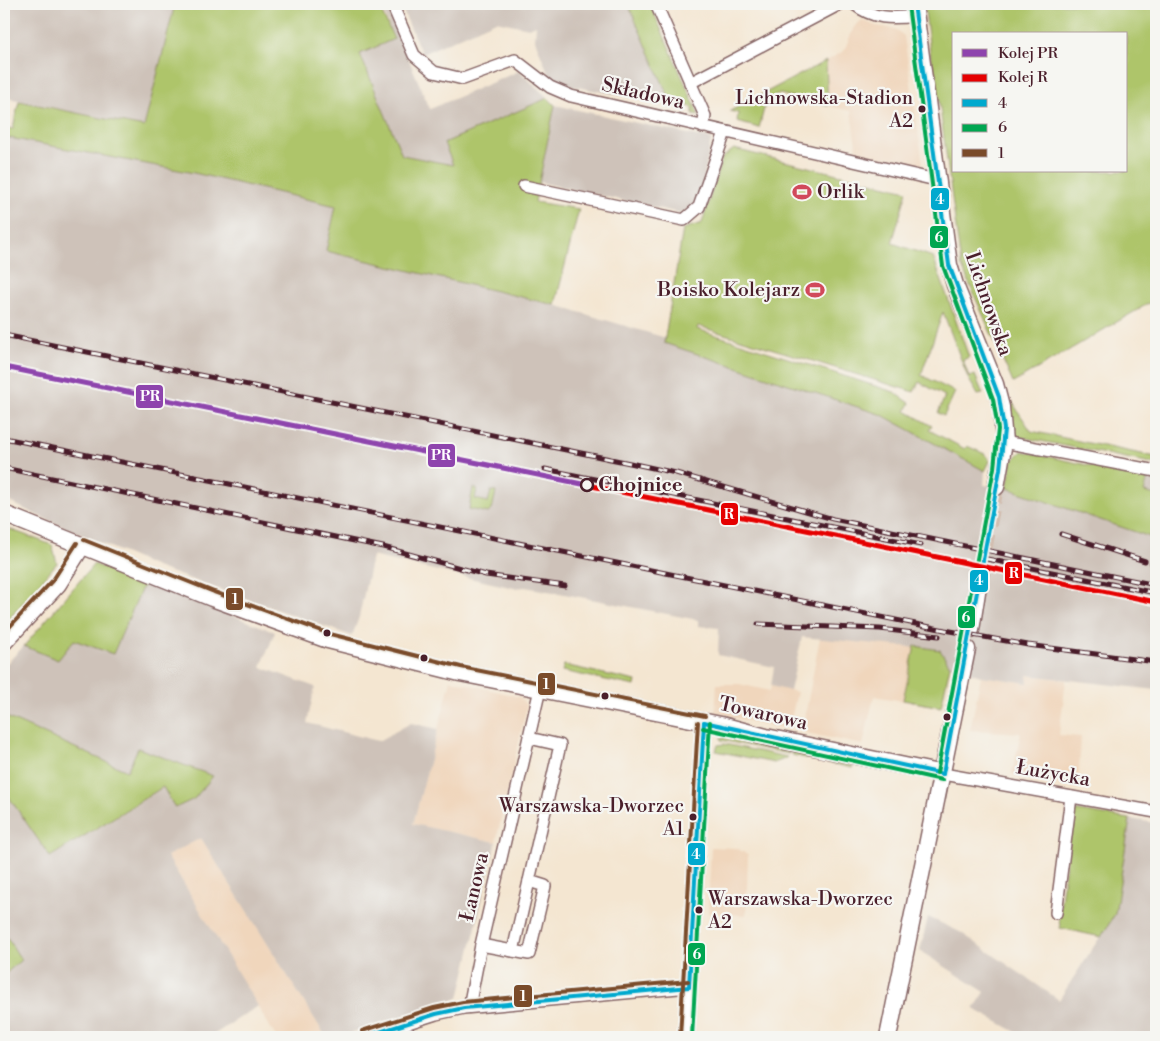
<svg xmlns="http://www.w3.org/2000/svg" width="1160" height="1041" viewBox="0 0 1160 1041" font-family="'Libre Bodoni',serif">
	<rect width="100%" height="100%" fill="#f6f6f2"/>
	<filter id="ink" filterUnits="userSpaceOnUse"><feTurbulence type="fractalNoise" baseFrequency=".02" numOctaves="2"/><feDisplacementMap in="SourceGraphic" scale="10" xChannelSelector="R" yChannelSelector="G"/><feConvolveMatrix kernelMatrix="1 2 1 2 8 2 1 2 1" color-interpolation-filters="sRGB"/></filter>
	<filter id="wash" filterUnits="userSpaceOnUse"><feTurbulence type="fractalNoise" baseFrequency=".0096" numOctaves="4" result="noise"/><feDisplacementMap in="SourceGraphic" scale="20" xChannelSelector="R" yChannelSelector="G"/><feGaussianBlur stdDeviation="1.12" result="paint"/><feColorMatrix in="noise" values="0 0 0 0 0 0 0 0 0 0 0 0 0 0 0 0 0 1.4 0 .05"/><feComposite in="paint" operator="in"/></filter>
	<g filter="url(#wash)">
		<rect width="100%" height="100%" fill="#f4e6d1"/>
		<!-- built -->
		<g fill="#f0d6bc">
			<path d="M862 20 876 26 895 29 904 36 923 164 918 166 857 152 851 111 828 106 826 61 844 51 854 27Z"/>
			<path d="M820 637 915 646 903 701 874 696 863 745 806 733 805 716Z"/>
			<path d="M1026 675 1066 680 1059 735 1081 737 1078 787 1012 774 1021 733 970 730 981 676 1028 683Z"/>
			<path d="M451 680 520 697 527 706 496 842 413 824Z"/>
			<path d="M717 684H739L770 691 771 686 797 692 789 729 715 714Z"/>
			<path d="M201 838 326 1037H276L167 856Z"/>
			<path d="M711 847 736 848 748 855 746 915 708 913Z"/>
		</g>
		<!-- industrial -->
		<g fill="#cec2b9">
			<path d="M4 4H175L144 127 4 97Z"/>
			<path d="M381 4H385L430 109 519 71 548 98 445 143 454 165 402 155 360 53 394 39Z"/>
			<path d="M400 4H628L673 106 552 82 535 40 536 25 529 28 496 21 422 54Z"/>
			<path d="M555 105 711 139 702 188 694 207 680 213 539 182Z"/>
			<path d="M4 137 194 173 336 206 326 251 555 305 666 338 665 343 882 415 985 471 984 485 1007 488 1156 539V690L1027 675 1028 683 981 676 950 666 940 650 802 637 790 691 771 686 774 667 718 655 719 628 698 626V620L570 595 525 587 514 588 372 556 359 617 352 636 156 567 37 515 4 499Z"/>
			<path d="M1148 478 1156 479V495L1144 492Z"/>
			<path d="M145 581 275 632 261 667 315 687 307 723 378 741 411 723 438 729 413 824 496 842 459 998 338 1037H326L201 838 167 856 258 1006 210 1037H4V975L21 960 4 932V790L51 857 164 787 175 807 213 776 138 748 127 771 4 716V666L24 646 58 660 74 640 113 653Z"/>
			<path d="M1130 819 1156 823V1037H1013L1016 1032 974 1009 985 992 920 951 928 917 960 932 1059 1000 1115 914Z"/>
		</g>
		<!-- green -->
		<g fill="#aec56a" stroke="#7c724a" fill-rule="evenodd">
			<path d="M175 4H378L394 39 360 54 402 155 453 165 444 143 548 98 555 105 535 202 579 209 555 305 326 251 336 206 194 173 4 137V127L13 129 19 101 144 127Z"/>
			<path d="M628 4H650L699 115 693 114 692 107 671 102Z"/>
			<path d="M924 4H1156V299L1013 383 961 265 937 86 934 83ZM954 34H1126V171H954Z"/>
			<path d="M826 61 828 106 780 94 766 101 759 128 737 122 738 113 730 111Z"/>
			<path d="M734 149 907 191 892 243 933 257 969 357 963 360 969 377 975 375 983 394 978 395 968 378 943 312 921 375 955 392 944 416 938 413 945 396 919 382 914 392 698 326 697 329 894 392 910 403 906 411 932 426 929 430 965 449 967 446 985 454 990 461 985 471 882 415 664 343 683 229 702 223 722 158Z"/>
			<path d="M1012 402 1031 431 1156 457V464L1015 436 1010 414Z"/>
			<path d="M1022 451 1148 478 1144 492 1156 495V539L1007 488 1012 461Z"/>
			<path d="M473 488 477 489 475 499 488 502 491 491 496 492 492 510 488 513 469 509Z"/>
			<path d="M4 527 52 545 57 563 4 625Z"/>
			<path d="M94 564 110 570 115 569 145 581 113 654 74 640 58 660 24 646Z"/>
			<path d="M915 646 940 650 950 666 941 707 903 700Z"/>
			<path d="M564 665 636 681 635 686 562 671Z"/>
			<path d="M4 716 127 771 138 748 213 776 194 799 175 808 163 787 50 857 4 790Z"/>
			<path d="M721 737 789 751V754L721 740Z"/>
			<path d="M724 744 787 757V758L774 763 716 751 718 745Z"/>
			<path d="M792 751 853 766 852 768 792 755Z"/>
			<path d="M1073 810 1130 819 1115 914 1101 937 1060 928 1059 916Z"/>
			<path d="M4 932 21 960 4 975Z"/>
		</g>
	</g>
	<g filter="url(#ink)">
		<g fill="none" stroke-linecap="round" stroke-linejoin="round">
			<!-- secondary-tunnel -->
			<path stroke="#d2beb0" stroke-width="16" stroke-dasharray="16 8" stroke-linecap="butt" d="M980 573 996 487"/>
			<!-- street casing -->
			<g stroke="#866565" stroke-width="14">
				<g id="street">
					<path d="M392 4 414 55 434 72 463 79 515 60 550 87 571 96 936 180"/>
					<path d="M656 4 705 116 703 127"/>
					<path d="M854 4C873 19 891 19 915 16"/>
					<path d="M690 83 840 4"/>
					<path d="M524 186 684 220 699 207 725 132"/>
					<path d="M1004 442 1156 471"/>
					<path d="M943 774 1156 812"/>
					<path d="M1056 913 1071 797"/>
					<path d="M481 945 529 954 545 886 529 881 560 745 529 738"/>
					<path d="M513 951 529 881"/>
					<path d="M469 1007 481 945 540 689"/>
					<path d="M364 1037 436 1014 464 1008 689 987"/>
					<path d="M686 1037 704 722"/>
				</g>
			</g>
			<!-- secondary casing -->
			<g stroke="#866565" stroke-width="19">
				<g id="secondary">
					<path d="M914 4 949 265 955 285 995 384 1001 407 1004 442 996 487"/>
					<path d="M4 514 212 598 328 640 460 673 721 725 766 737 943 774"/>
					<path d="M971 630 980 573"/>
					<path d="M4 642 58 584 82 546"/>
					<path d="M888 1037 967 649"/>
				</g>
			</g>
			<!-- street -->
			<use href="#street" stroke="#fff" stroke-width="11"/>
			<!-- secondary -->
			<use href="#secondary" stroke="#fff" stroke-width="16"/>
			<!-- rail casing -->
			<g stroke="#4a1f2b" stroke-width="5">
				<g id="rail">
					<path d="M4 335 630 463 676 473 833 519 1156 585"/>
					<path d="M4 438 945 630 1028 645 1156 662"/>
					<path d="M4 468 383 547 486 575 565 586"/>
					<path d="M545 469 921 545"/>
					<path d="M1061 534 1145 561"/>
					<path d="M987 559 1156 593"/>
					<path d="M1152 563 1156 564"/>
					<path d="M758 624 880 629 939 636"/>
				</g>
			</g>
			<!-- rail -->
			<use href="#rail" stroke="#f6f6f2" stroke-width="3" stroke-dasharray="9" stroke-linecap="butt"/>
			<!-- bus-1 casing -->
			<g stroke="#f6f6f2" stroke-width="8">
				<g id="bus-1">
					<path d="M914 4 949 265 999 397 1004 429 1000 469 943 774"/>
					<path d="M704 722 943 774"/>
					<path d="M689 987 704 722"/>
					<path d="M364 1037 436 1014 464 1008 689 987"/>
				</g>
			</g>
			<!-- bus-2 casing -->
			<g stroke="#f6f6f2" stroke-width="8">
				<g id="bus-2">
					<path d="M908 5 943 266 993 399 998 429 994 468 937 773"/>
					<path d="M703 728 942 780"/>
					<path d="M692 1037 710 722"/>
				</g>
			</g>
			<!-- bus-3 casing -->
			<g stroke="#f6f6f2" stroke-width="8">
				<g id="bus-3">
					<path d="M84 540 214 592 330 634 461 667 705 716"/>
					<path d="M4 633 53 580 77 543"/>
					<path d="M362 1031 434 1008 463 1002 688 981"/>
					<path d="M680 1037 698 722"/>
				</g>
			</g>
			<!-- bus-1 -->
			<use href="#bus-1" stroke="#00a9ce" stroke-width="4"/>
			<!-- bus-2 -->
			<use href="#bus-2" stroke="#00a651" stroke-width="4"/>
			<!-- bus-3 -->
			<use href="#bus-3" stroke="#7a4b2a" stroke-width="4"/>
			<!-- rail-1 casing -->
			<g stroke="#f6f6f2" stroke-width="9">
				<path id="rail-1" d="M4 367 587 485"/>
			</g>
			<!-- rail-2 casing -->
			<g stroke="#f6f6f2" stroke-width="9">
				<path id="rail-2" d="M587 485 1156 602"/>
			</g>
			<!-- rail-1 -->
			<use href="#rail-1" stroke="#8e44ad" stroke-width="5"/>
			<!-- rail-2 -->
			<use href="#rail-2" stroke="#e50000" stroke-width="5"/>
		</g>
	</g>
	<!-- icons -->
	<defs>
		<g id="stadium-bare" transform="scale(1.5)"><path d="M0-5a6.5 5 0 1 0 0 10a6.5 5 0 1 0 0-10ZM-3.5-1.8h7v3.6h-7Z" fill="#d1495b" stroke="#f6f6f2" stroke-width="2.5" paint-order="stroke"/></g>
	</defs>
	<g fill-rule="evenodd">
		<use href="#stadium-bare" x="802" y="192"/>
		<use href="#stadium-bare" x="815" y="290"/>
	</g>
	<!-- markers -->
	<g fill="#4a1f2b" stroke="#f6f6f2" stroke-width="2">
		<circle cx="922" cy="109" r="4.5"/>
		<circle cx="327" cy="633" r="4.5"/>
		<circle cx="424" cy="658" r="4.5"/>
		<circle cx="605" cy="696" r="4.5"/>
		<circle cx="947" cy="717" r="4.5"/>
		<circle cx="693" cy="817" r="4.5"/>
		<circle cx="699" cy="910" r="4.5"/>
	</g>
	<circle fill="#f6f6f2" stroke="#4a1f2b" stroke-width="2.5" cx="587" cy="485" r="6"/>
	<g text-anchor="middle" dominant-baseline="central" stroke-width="4.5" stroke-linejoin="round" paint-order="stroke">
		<!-- bus labels -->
		<g font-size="19" fill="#4a1f2b" stroke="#f6f6f2" text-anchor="end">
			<text x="913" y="98">Lichnowska-Stadion<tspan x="913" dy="23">A2</tspan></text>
			<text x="684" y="806">Warszawska-Dworzec<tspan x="684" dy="23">A1</tspan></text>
			<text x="708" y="899" text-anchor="start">Warszawska-Dworzec<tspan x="708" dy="23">A2</tspan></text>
		</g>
		<!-- street labels -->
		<g font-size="20" fill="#4a1f2b" stroke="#f6f6f2">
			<text transform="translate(643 94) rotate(13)">Składowa</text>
			<text transform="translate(988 304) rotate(71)">Lichnowska</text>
			<text transform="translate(763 714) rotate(13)">Towarowa</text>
			<text transform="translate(1053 774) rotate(10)">Łużycka</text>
			<text transform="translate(475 887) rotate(-77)">Łanowa</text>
		</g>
		<!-- poi labels -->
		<g font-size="20" fill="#4a1f2b" stroke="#f6f6f2" text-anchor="start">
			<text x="817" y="192">Orlik</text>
			<text x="800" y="290" text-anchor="end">Boisko Kolejarz</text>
		</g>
		<!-- stop labels -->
		<g font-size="20" font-weight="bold" fill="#4a1f2b" stroke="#f6f6f2" text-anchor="start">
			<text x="598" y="485">Chojnice</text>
		</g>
	</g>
	<g stroke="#f6f6f2" stroke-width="2">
		<rect x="930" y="187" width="20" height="24" rx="5" fill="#00a9ce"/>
		<rect x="929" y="225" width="20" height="24" rx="5" fill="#00a651"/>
		<rect x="135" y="384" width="29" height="25" rx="5" fill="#8e44ad"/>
		<rect x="427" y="443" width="29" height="25" rx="5" fill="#8e44ad"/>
		<rect x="720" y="502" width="19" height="24" rx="5" fill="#e50000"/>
		<rect x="1004" y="561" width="19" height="24" rx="5" fill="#e50000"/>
		<rect x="969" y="569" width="20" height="24" rx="5" fill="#00a9ce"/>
		<rect x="225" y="587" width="19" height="24" rx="5" fill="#7a4b2a"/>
		<rect x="957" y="605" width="19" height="24" rx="5" fill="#00a651"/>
		<rect x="537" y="672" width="19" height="24" rx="5" fill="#7a4b2a"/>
		<rect x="687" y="842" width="19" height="24" rx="5" fill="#00a9ce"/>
		<rect x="687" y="942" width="19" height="24" rx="5" fill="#00a651"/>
		<rect x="513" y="984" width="20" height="24" rx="5" fill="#7a4b2a"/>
	</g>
	<g font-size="14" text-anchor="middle" font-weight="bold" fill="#fff">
		<text x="940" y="204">4</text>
		<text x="939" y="242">6</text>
		<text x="150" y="401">PR</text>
		<text x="441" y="460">PR</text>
		<text x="729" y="519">R</text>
		<text x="1014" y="578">R</text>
		<text x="979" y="585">4</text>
		<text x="235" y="604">1</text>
		<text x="966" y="622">6</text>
		<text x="546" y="689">1</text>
		<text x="696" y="859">4</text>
		<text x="697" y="959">6</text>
		<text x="523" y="1001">1</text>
	</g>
	<!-- margin -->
	<rect width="1160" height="1041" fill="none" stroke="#f6f6f2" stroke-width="20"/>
	<!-- legend -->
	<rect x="952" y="32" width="175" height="140" fill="#f6f6f2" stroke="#b1a0a2"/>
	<rect x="962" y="49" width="25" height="8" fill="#8e44ad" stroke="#b1a0a2"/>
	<text x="998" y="58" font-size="15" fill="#4a1f2b">Kolej PR</text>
	<rect x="962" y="74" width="25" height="8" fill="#e50000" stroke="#b1a0a2"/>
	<text x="998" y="82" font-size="15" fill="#4a1f2b">Kolej R</text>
	<rect x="962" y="99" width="25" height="8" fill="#00a9ce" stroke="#b1a0a2"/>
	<text x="998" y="108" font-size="15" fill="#4a1f2b">4</text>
	<rect x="962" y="124" width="25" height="8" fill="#00a651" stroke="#b1a0a2"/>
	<text x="998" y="132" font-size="15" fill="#4a1f2b">6</text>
	<rect x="962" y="149" width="25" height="8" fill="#7a4b2a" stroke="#b1a0a2"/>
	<text x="998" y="158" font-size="15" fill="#4a1f2b">1</text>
</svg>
